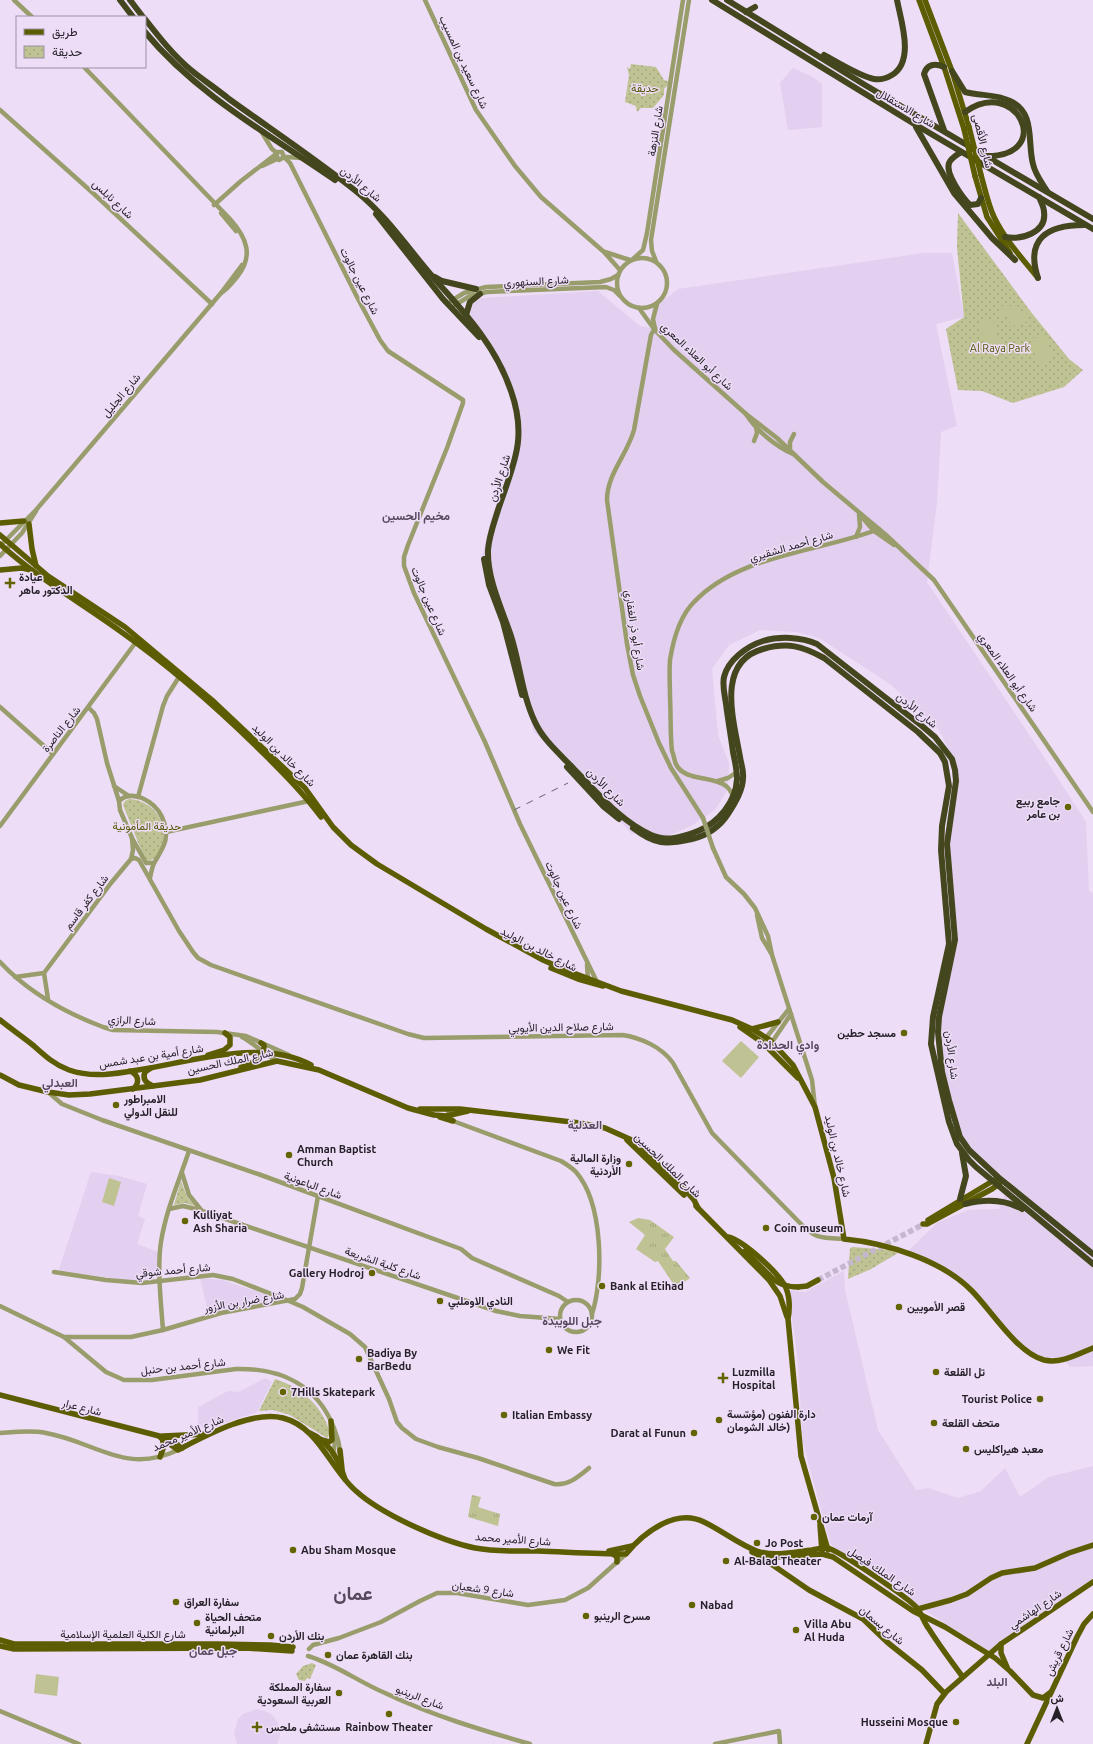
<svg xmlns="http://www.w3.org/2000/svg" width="1093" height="1744" viewBox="0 0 1093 1744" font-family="Ubuntu,Vazirmatn,sans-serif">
	<defs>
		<pattern id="grass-tufts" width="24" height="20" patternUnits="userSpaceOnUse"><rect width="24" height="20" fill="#bfc292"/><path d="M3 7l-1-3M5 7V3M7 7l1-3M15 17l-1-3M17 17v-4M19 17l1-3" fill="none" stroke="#a4a67e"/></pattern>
		<pattern id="park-dots" width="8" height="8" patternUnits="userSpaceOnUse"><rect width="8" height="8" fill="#bfc292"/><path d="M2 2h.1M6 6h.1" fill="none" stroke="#a4a67e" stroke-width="1.8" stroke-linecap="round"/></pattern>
	</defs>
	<rect width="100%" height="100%" fill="#edddf7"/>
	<!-- built -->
	<g fill="#e3cfef">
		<path d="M793 68 811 76 822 84V127L788 130 780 83Z"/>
		<path d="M924 253H952L964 317 936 324 957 426 941 432 937 502 927 582 1048 763 1086 822 1089 891 1093 893V1366L1070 1367 1063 1358 1039 1357 1023 1350 954 1274 908 1251 937 1223 968 1210 999 1209 1010 1182 965 1149 939 1059 937 1030 953 933 944 842 955 789 949 750 939 730 890 684 819 638 796 632 760 630 729 645 712 669 718 735 729 763 728 789 715 810 691 826 663 838 631 833 551 748 534 732 516 669 481 562 491 519 500 506 520 435 509 383 470 316 473 302 481 298 598 291 640 326 651 328 652 309 678 289Z"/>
		<path d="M91 1172 119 1176 147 1184 138 1216 145 1219 137 1244 158 1252 156 1275 153 1279 126 1280 61 1271 59 1269Z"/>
		<path d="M844 1271 845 1290 878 1430 916 1490 929 1488 958 1498 981 1491 1005 1468 1020 1497 1049 1477 1093 1466V1578L1045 1615 987 1652 916 1604 894 1581 854 1561 836 1550 830 1543 803 1443 797 1354 788 1290 805 1292Z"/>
		<path d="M200 1278 222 1280 270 1296 269 1301 208 1311Z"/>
		<path d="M265 1378 272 1382 257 1412 216 1426 201 1428V1425H198V1407L228 1391 239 1392Z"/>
		<path d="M257 1709 265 1711 272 1715 277 1721 280 1728V1736L277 1744H237L234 1733 238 1719 243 1714Z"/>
	</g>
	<!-- grass -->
	<g fill="url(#grass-tufts)">
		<path d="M638 1218 650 1220 674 1237 665 1249 673 1261H676L690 1278 676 1288 658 1261 655 1262 636 1249 645 1235 629 1222Z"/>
		<path d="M472 1495 481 1497 478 1507 500 1514 498 1526 468 1517Z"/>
	</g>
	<!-- park -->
	<g fill="url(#park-dots)">
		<path d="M631 64 656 67 664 80 671 82 664 89V95L653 108H641L637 112 636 106 625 102 629 75 627 67 630 69Z"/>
		<path d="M958 213 1031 312 1069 359 1083 370 1064 387 1013 403 982 391 958 390 946 329 964 317 957 247Z"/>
		<path d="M129 799C155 800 173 828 159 851 156 857 154 860 148 861L144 857 123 805 125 801Z"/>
		<path d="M181 1181 187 1197 195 1206 185 1203 174 1205Z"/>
		<path d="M853 1247 889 1250 898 1253 871 1269 848 1279 850 1248Z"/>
		<path d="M275 1379C301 1387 324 1407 330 1434L327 1438 290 1415 273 1410 259 1411Z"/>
		<path d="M312 1663 316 1665 310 1679 307 1678 305 1681 299 1680 296 1674 303 1666Z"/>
	</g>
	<!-- garden -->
	<g fill="#bfc292">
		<path d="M1001 306H1018V314L1026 312 1029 321 1011 327 1008 317 1014 315H1001Z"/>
		<path d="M994 319 999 344 984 347 979 321Z"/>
		<path d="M1045 335 1053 359 1038 364 1030 339Z"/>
		<path d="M741 1041 759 1057 741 1078 722 1061Z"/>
		<path d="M109 1178 121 1182 114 1206 102 1202Z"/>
		<path d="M277 1384 285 1385 294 1391 288 1398 273 1395 272 1393Z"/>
		<path d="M36 1674 59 1677 57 1696 34 1693Z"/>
	</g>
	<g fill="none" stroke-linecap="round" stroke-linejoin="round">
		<!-- major-tunnel -->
		<path stroke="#c5b7ce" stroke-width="5.5" stroke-dasharray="5.5 3" stroke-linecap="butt" d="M818 1280 922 1225"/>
		<!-- minor -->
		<g stroke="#999c6b" stroke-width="4.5">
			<path d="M14 0 32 17"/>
			<path d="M425 0 476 110 515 166 541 197 604 252 620 270"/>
			<path d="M0 110 94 194 212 304"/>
			<path d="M261 131 272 149 277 153"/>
			<path d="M284 157 279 160 276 155 278 152H282L284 157 290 163 357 297 380 340 388 351 463 400V403L447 448 408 545 404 557V566L414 593 485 742 520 824 598 984"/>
			<path d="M286 157 302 158"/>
			<path d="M262 166 277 159"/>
			<path d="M214 205 241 181 276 154"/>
			<path d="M221 213 236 231"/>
			<path d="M605 252 630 260"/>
			<circle cx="642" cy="283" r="25"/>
			<path d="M633 259 643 250 647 233 683 0"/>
			<path d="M656 261 652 251 651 240 689 0"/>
			<path d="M221 293 242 265"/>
			<path d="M451 301 464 293 486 287 600 282 611 279 618 275"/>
			<path d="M455 305 470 296 487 292 606 287 614 290 620 296"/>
			<path d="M639 308 654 329 674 350 746 414 777 438 823 482 886 535 934 580 1093 812"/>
			<path d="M655 328 651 335 634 430C627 455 607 474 607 500L627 644 633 675 640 696 659 743 671 768 703 818"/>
			<path d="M655 329 653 319 657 304"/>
			<path d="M746 414C756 430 775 446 793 454"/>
			<path d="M754 441 757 433 756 426"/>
			<path d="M790 450V442L794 434"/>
			<path d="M861 516 874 531 894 545"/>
			<path d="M856 537 860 527 859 514"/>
			<path d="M4 542 36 510 221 293C228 289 232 283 237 277 254 256 247 238 230 219L84 67"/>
			<path d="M0 556 22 533 36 511"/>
			<path d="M0 707 53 754"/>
			<path d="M89 708 94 713 97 719 107 763 119 801 120 810 132 838 146 863H154"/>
			<path d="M718 781 728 778 737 772"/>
			<path d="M114 786 129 796"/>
			<path d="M733 796C731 792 729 788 726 786 713 775 684 782 676 764 674 760 674 755 672 751 670 734 671 715 670 697 670 685 669 672 670 660 673 641 680 616 694 602 739 554 820 552 879 529"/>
			<path d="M138 797 163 706 167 696 179 677"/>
			<path d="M119 801C125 795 134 795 142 798 151 802 158 808 162 817 171 837 164 847 154 863 152 867 151 874 150 878"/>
			<path d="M0 826 136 642"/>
			<path d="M166 832 309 801"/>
			<path d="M713 848 726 877 744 894 755 908 768 936 772 955 812 1080 815 1107"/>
			<path d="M131 859 135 858 139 860 179 931 193 952 198 958 211 965 408 1034 424 1038 623 1035C641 1038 662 1047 673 1063L712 1133 798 1221C815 1239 820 1238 844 1239"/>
			<path d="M757 915 762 938 771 953"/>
			<path d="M0 962C27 991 66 1013 103 1027L113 1030 217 1032 246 1036 289 1055"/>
			<path d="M587 964 588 980"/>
			<path d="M44 973 48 999"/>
			<path d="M15 977 44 973 111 883 131 859 133 850 132 838"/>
			<path d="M242 1037C255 1044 264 1054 277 1061"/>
			<path d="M765 1039 789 1009"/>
			<path d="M768 1048 791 1014"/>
			<path d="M48 1092 62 1104 102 1120 261 1175 461 1249 472 1258 559 1296 568 1302"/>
			<path d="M448 1110 449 1115 453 1121 561 1161C566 1164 572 1168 576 1172 603 1203 604 1277 592 1314"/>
			<path d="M182 1173 189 1195 202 1211 496 1311 520 1316 560 1319"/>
			<path d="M169 1209 183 1206 200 1210"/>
			<path d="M54 1272 106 1280 142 1283 213 1275 233 1279 289 1301 303 1307 350 1334 365 1347 389 1399 397 1422 402 1428 416 1439 438 1447 478 1458 554 1484C568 1486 578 1477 589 1468"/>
			<circle cx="576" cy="1316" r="16"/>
			<path d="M0 1306 64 1337 106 1372 124 1380H152L236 1369C281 1368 317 1385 334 1428 336 1435 341 1444 339 1452"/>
			<path d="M163 1330C161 1304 157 1267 161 1242 166 1210 179 1181 189 1151"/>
			<path d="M64 1337H131L163 1330 221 1313 295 1299 300 1294 302 1288 318 1196"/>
			<path d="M0 1433C15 1432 31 1430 46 1433 96 1442 125 1475 178 1450"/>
			<path d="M333 1455 336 1436"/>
			<path d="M309 1649 313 1645 339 1638 381 1622 420 1601 437 1593H457L528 1605 565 1600 588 1588 626 1554"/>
			<path d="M308 1656C335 1664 359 1682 385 1693 431 1715 481 1730 530 1744"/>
			<path d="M0 1711 79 1744"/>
			<path d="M715 1744 779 1731 780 1744"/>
		</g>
		<!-- major -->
		<g stroke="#5c5d02" stroke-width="5.5">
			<path d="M919 0 944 67 964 129"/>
			<path d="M925 0 952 71 969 127"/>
			<path d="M981 175C985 189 988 204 994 217 1005 240 1022 258 1038 278"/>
			<path d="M975 176 987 217 1010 253"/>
			<path d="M0 523 24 521"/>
			<path d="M29 524 32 549 36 566"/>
			<path d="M0 535 48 576 125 627 212 700 305 788 333 827 351 845 377 864 486 929 543 960 563 969 621 991 732 1020 752 1029 770 1040 793 1065 815 1107 834 1178 844 1239C886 1243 942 1260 972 1291 991 1310 1017 1353 1044 1360 1061 1364 1078 1354 1093 1348"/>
			<path d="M0 544C36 577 80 602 120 631 168 665 214 705 256 746 279 769 302 791 321 817"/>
			<path d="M0 570 22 568 31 570"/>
			<path d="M551 968 578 979 603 986"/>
			<path d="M0 1020C11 1029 23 1037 34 1046 45 1056 55 1065 69 1070 92 1078 115 1074 138 1070 190 1062 262 1038 311 1065"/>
			<path d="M740 1027 763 1043 798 1078"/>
			<path d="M752 1029 778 1022"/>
			<path d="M208 1055 224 1050 230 1045V1037L225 1033"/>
			<path d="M241 1067C252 1063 265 1059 264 1045L261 1043"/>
			<path d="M151 1068 145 1072C142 1079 146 1083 153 1086"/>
			<path d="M130 1071C139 1075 140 1083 133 1089"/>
			<path d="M0 1075 19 1085 48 1092 69 1095 90 1094 200 1080 277 1061 319 1070 408 1108 434 1115 446 1116 468 1111"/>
			<path d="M420 1109H460L580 1123 605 1128 634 1141 686 1191 694 1200 698 1208"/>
			<path d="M440 1117 453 1121"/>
			<path d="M627 1140 684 1195"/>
			<path d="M696 1206 769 1280 780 1296 787 1317"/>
			<path d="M928 1220 996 1179"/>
			<path d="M923 1224H927L992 1189 1000 1183"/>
			<path d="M728 1237C743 1240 780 1274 786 1288 790 1298 790 1308 788 1319L801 1456 828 1550"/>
			<path d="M745 1251 769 1275"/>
			<path d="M798 1287 807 1286 818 1280"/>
			<path d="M0 1395 167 1438 172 1440 182 1448"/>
			<path d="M310 1433C328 1441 339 1460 345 1479"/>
			<path d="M163 1436 207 1434"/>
			<path d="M160 1437 178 1450C205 1436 252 1410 283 1418 319 1427 330 1469 356 1491 381 1514 441 1541 475 1548 496 1552 517 1551 538 1551 567 1552 597 1554 626 1554 644 1532 676 1508 704 1522 723 1531 738 1544 757 1551 775 1557 794 1552 812 1550 816 1549 822 1548 827 1548 837 1549 910 1599 917 1608 922 1614 924 1623 929 1629 939 1645 951 1661 962 1676"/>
			<path d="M322 1440 329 1442 332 1440 331 1421"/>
			<path d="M340 1450 342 1469"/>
			<path d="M160 1457 164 1446 162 1438"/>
			<path d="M820 1525 822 1552"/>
			<path d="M609 1551 632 1546"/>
			<path d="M752 1552 760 1556 768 1558 822 1554 833 1557 913 1611 945 1627 995 1658 1010 1671 1033 1695 1043 1698 1051 1692"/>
			<path d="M612 1553 617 1557V1562"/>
			<path d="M761 1557 809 1590 863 1619 887 1642 922 1670 944 1693"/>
			<path d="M918 1609 951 1600 967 1594 991 1578 1002 1573 1035 1568 1069 1553 1093 1545"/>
			<path d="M0 1640 14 1644H218L270 1645 293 1647"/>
			<path d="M1001 1644V1653L1007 1667"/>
			<path d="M0 1646 14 1649 246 1648 292 1651"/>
			<path d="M926 1744 937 1704 946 1692 1001 1644 1093 1582"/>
			<path d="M1027 1744 1077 1637 1084 1624 1093 1614"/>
		</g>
		<!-- highway -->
		<g stroke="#44461e" stroke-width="6">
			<path d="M120 0 133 17"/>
			<path d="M130 0 143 17"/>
			<path d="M712 0 916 125 1093 229"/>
			<path d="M727 0 865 85 1093 219"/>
			<path d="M746 12 755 7"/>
			<path d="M145 19C159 37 173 55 191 70 203 80 217 89 229 99 272 130 316 159 357 192 389 218 411 253 439 284 468 316 497 349 511 391 528 439 513 465 498 510 494 523 489 536 488 550 487 579 502 609 511 636 520 664 522 695 535 722 543 740 560 754 574 769 598 793 620 821 651 835 666 842 683 837 698 831 718 823 736 802 737 779 737 770 735 761 733 752 731 736 728 720 726 704 725 696 722 686 724 677 728 660 747 646 763 641 780 636 801 637 817 644L922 726 935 737 952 759 955 770 956 781 947 844 955 940 939 1017 938 1032 942 1072 949 1100 960 1137 969 1150 998 1177 1093 1254"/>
			<path d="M145 32C196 94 270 135 335 180"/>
			<path d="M824 55C837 62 861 77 874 79 880 80 887 78 892 75 915 61 901 21 897 0"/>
			<path d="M952 71 965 92C980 96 997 94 1010 101 1036 113 1027 142 1033 164 1035 174 1042 183 1047 191"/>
			<path d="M965 112C1017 75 1055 156 987 156"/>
			<path d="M916 127 954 193 992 238 1015 260"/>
			<path d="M944 130 924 74C927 64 935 63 944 67"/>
			<path d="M961 152C957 155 951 158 949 163 945 174 963 198 970 205L978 204 981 198"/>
			<path d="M376 214 443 299 479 337"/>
			<path d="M1005 237C1021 240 1047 233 1044 212 1044 207 1041 202 1039 197"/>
			<path d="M435 277 442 281 476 289"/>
			<path d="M1038 278C1025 239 1047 225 1084 225"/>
			<path d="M466 315 470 302 480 294"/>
			<path d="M484 559 489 585 503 622 522 695"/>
			<path d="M567 767 604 807 619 819"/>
			<path d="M633 828C655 845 665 845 692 839 706 836 720 827 728 814 735 803 743 790 743 778 744 771 741 764 740 757 734 721 715 662 763 649 788 642 802 646 824 658L918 732 940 753 945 762 949 786 942 826 941 850 949 944 933 1017 931 1044 949 1122 957 1144 969 1160 976 1167 1093 1264"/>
			<path d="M960 1199 966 1176 962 1153"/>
			<path d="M965 1204C985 1199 1004 1199 1022 1209"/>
		</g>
		<!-- rail -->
		<path stroke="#6b6270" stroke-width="1" stroke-dasharray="7 7" stroke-linecap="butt" d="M514 810 568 783"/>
		<!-- minor-bridge -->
		<path stroke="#999c6b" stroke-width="4.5" d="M703 818 713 848"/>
		<!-- major-bridge -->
		<g stroke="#5c5d02" stroke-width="5.5">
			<path d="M969 127 981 175"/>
			<path d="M964 129 975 176"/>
			<path d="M769 1275C777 1284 786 1287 798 1287"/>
		</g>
	</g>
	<!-- markers -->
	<g fill="#636400" stroke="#edddf7" stroke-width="1.5">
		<path d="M8 577h4v4h4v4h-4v4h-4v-4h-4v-4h4z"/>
		<circle cx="1068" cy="807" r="4"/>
		<circle cx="904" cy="1033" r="4"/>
		<circle cx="116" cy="1105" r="4"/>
		<circle cx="289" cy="1155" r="4"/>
		<circle cx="629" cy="1164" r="4"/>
		<circle cx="185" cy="1221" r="4"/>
		<circle cx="766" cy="1228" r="4"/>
		<circle cx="372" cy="1273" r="4"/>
		<circle cx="602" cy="1286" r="4"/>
		<circle cx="440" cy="1301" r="4"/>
		<circle cx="899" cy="1307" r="4"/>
		<circle cx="549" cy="1350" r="4"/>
		<circle cx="359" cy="1359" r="4"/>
		<circle cx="936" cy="1372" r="4"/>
		<path d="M721 1372h4v4h4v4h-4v4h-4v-4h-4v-4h4z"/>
		<circle cx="283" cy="1392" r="4"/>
		<circle cx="1040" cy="1399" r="4"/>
		<circle cx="504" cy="1415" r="4"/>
		<circle cx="719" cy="1420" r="4"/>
		<circle cx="934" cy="1423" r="4"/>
		<circle cx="694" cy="1433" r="4"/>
		<circle cx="966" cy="1449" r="4"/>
		<circle cx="814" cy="1517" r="4"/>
		<circle cx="757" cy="1543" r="4"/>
		<circle cx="293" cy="1550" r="4"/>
		<circle cx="726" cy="1561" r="4"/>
		<circle cx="176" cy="1602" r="4"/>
		<circle cx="692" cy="1605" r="4"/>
		<circle cx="586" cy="1616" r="4"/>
		<circle cx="197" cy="1623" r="4"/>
		<circle cx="796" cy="1630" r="4"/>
		<circle cx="271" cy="1636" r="4"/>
		<circle cx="328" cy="1655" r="4"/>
		<circle cx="339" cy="1693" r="4"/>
		<circle cx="389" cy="1714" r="4"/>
		<circle cx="956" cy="1722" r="4"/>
		<path d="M255 1721h4v4h4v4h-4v4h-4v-4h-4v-4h4z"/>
	</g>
	<g text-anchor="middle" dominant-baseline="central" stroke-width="3" stroke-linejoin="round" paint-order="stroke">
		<!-- street labels -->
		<g font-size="11" fill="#262029" stroke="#edddf7">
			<text transform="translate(464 62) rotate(65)">شارع سعيد بن المسيب</text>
			<text transform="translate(906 108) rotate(31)">شارع الاستقلال</text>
			<text transform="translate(655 131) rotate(-81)">شارع النزهة</text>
			<text transform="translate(983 141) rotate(76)">شارع الأقصى</text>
			<text transform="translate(361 184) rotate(39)">شارع الأردن</text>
			<text transform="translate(113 199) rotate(43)">شارع نابلس</text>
			<text transform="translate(360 281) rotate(63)">شارع عين جالوت</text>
			<text transform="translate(536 281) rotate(-3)">شارع السنهوري</text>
			<text transform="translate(697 356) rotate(43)">شارع أبو العلاء المعري</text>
			<text transform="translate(121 395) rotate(-50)">شارع الجليل</text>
			<text transform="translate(499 478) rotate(-72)">شارع الأردن</text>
			<text transform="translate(791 546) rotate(-16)">شارع أحمد الشقيري</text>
			<text transform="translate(429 601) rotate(67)">شارع عين جالوت</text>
			<text transform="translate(635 630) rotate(81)">شارع أبو ذر الغفاري</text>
			<text transform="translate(1008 672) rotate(55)">شارع أبو العلاء المعري</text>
			<text transform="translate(917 710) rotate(39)">شارع الأردن</text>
			<text transform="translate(61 729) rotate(-52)">شارع الناصرة</text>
			<text transform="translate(284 755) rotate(45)">شارع خالد بن الوليد</text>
			<text transform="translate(606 787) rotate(45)">شارع الأردن</text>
			<text transform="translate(564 895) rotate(65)">شارع عين جالوت</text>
			<text transform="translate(86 902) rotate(-53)">شارع كفر قاسم</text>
			<text transform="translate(539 949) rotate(27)">شارع خالد بن الوليد</text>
			<text transform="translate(132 1020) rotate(3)">شارع الرازي</text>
			<text transform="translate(561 1027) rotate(-1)">شارع صلاح الدين الأيوبي</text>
			<text transform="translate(952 1055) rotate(83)">شارع الأردن</text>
			<text transform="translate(151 1056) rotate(-9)">شارع أمية بن عبد شمس</text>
			<text transform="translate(230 1061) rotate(-12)">شارع الملك الحسين</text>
			<text transform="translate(838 1156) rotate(77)">شارع خالد بن الوليد</text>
			<text transform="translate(668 1165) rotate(44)">شارع الملك الحسين</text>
			<text transform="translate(313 1185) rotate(20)">شارع الباعونية</text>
			<text transform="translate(383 1263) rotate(19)">شارع كلية الشريعة</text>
			<text transform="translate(173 1270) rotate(-5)">شارع أحمد شوقي</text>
			<text transform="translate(244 1301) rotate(-10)">شارع ضرار بن الأزور</text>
			<text transform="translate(183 1366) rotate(-6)">شارع أحمد بن حنبل</text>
			<text transform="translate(82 1407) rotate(14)">شارع عرار</text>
			<text transform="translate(188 1433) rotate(-23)">شارع الأمير محمد</text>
			<text transform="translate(513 1539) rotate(4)">شارع الأمير محمد</text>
			<text transform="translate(882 1571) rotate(34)">شارع الملك فيصل</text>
			<text transform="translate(483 1589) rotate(8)">شارع 9 شعبان</text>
			<text transform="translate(1035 1609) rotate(-34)">شارع الهاشمي</text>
			<text transform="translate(882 1625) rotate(40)">شارع بسمان</text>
			<text x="123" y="1634">شارع الكلية العلمية الإسلامية</text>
			<text transform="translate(1059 1652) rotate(-64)">شارع قريش</text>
			<text transform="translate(420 1697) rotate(21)">شارع الرينبو</text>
		</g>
		<!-- park labels -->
		<g font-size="11" fill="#545603" stroke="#edddf7">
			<text x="645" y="88">حديقة</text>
			<text x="1000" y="348">Al Raya Park</text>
			<text x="147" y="826">حديقة المأمونية</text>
		</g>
		<!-- poi labels -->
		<g font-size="11" font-weight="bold" fill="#262029" stroke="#edddf7" text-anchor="start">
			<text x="19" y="577">عيادة<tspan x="19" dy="13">الدكتور ماهر</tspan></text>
			<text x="1060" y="801" text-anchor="end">جامع ربيع<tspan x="1060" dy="13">بن عامر</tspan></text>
			<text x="896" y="1033" text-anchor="end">مسجد حطين</text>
			<text x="124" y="1099">الامبراطور<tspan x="124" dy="13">للنقل الدولي</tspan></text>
			<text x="297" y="1149">Amman Baptist<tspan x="297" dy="13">Church</tspan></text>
			<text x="621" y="1158" text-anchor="end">وزارة المالية<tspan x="621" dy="13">الأردنية</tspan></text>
			<text x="193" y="1215">Kulliyat<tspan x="193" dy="13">Ash Sharia</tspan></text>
			<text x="774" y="1228">Coin museum</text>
			<text x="364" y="1273" text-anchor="end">Gallery Hodroj</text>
			<text x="610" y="1286">Bank al Etihad</text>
			<text x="448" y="1301">النادي الاوملبي</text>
			<text x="907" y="1307">قصر الأمويين</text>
			<text x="557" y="1350">We Fit</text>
			<text x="367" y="1353">Badiya By<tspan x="367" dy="13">BarBedu</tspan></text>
			<text x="732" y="1372">Luzmilla<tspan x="732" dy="13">Hospital</tspan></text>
			<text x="944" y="1372">تل القلعة</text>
			<text x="291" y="1392">7Hills Skatepark</text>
			<text x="1032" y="1399" text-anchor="end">Tourist Police</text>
			<text x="727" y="1414">دارة الفنون (مؤسّسة<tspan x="727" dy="13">خالد الشومان)</tspan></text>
			<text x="512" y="1415">Italian Embassy</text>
			<text x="942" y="1423">متحف القلعة</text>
			<text x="686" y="1433" text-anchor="end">Darat al Funun</text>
			<text x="974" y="1449">معبد هيراكليس</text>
			<text x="822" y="1517">آرمات عمان</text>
			<text x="765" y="1543">Jo Post</text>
			<text x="301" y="1550">Abu Sham Mosque</text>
			<text x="734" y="1561">Al-Balad Theater</text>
			<text x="184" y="1602">سفارة العراق</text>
			<text x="700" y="1605">Nabad</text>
			<text x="594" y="1616">مسرح الرينبو</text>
			<text x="205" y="1617">متحف الحياة<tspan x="205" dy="13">البرلمانية</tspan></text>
			<text x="804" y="1624">Villa Abu<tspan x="804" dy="13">Al Huda</tspan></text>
			<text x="279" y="1636">بنك الأردن</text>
			<text x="336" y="1655">بنك القاهرة عمان</text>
			<text x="331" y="1687" text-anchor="end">سفارة المملكة<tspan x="331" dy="13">العربية السعودية</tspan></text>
			<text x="948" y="1722" text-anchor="end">Husseini Mosque</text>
			<text x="266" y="1727">مستشفى ملحس</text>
			<text x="389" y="1727" text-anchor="middle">Rainbow Theater</text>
		</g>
		<!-- neighbourhood labels -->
		<g font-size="12" font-weight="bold" fill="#56495e" stroke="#edddf7">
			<text x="416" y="515">مخيم الحسين</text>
			<text x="788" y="1044">وادي الحدادة</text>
			<text x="60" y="1082">العبدلي</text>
			<text x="585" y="1124">العدلية</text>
			<text x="572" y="1320">جبل اللويبدة</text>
			<text x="213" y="1650">جبل عمان</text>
			<text x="997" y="1681">البلد</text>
		</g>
		<!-- town labels -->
		<g font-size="19" font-weight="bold" fill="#56495e" stroke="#edddf7">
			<text x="353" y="1593">عمان</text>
		</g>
	</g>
	<!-- legend -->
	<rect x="16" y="16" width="130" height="52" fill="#edddf7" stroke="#9d91a5"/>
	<rect x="24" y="29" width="20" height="6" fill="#5c5d02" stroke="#9d91a5"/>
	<text x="52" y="36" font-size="12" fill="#262029">طريق</text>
	<rect x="24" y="46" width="20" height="12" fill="url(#park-dots)" stroke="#9d91a5"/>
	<text x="52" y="56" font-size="12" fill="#262029">حديقة</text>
	<!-- north arrow -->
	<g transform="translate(1057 1708)" stroke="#edddf7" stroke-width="3" paint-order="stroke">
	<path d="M0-3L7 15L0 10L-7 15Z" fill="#262029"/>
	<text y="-6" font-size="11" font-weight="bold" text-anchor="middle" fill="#262029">ش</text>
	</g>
</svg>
